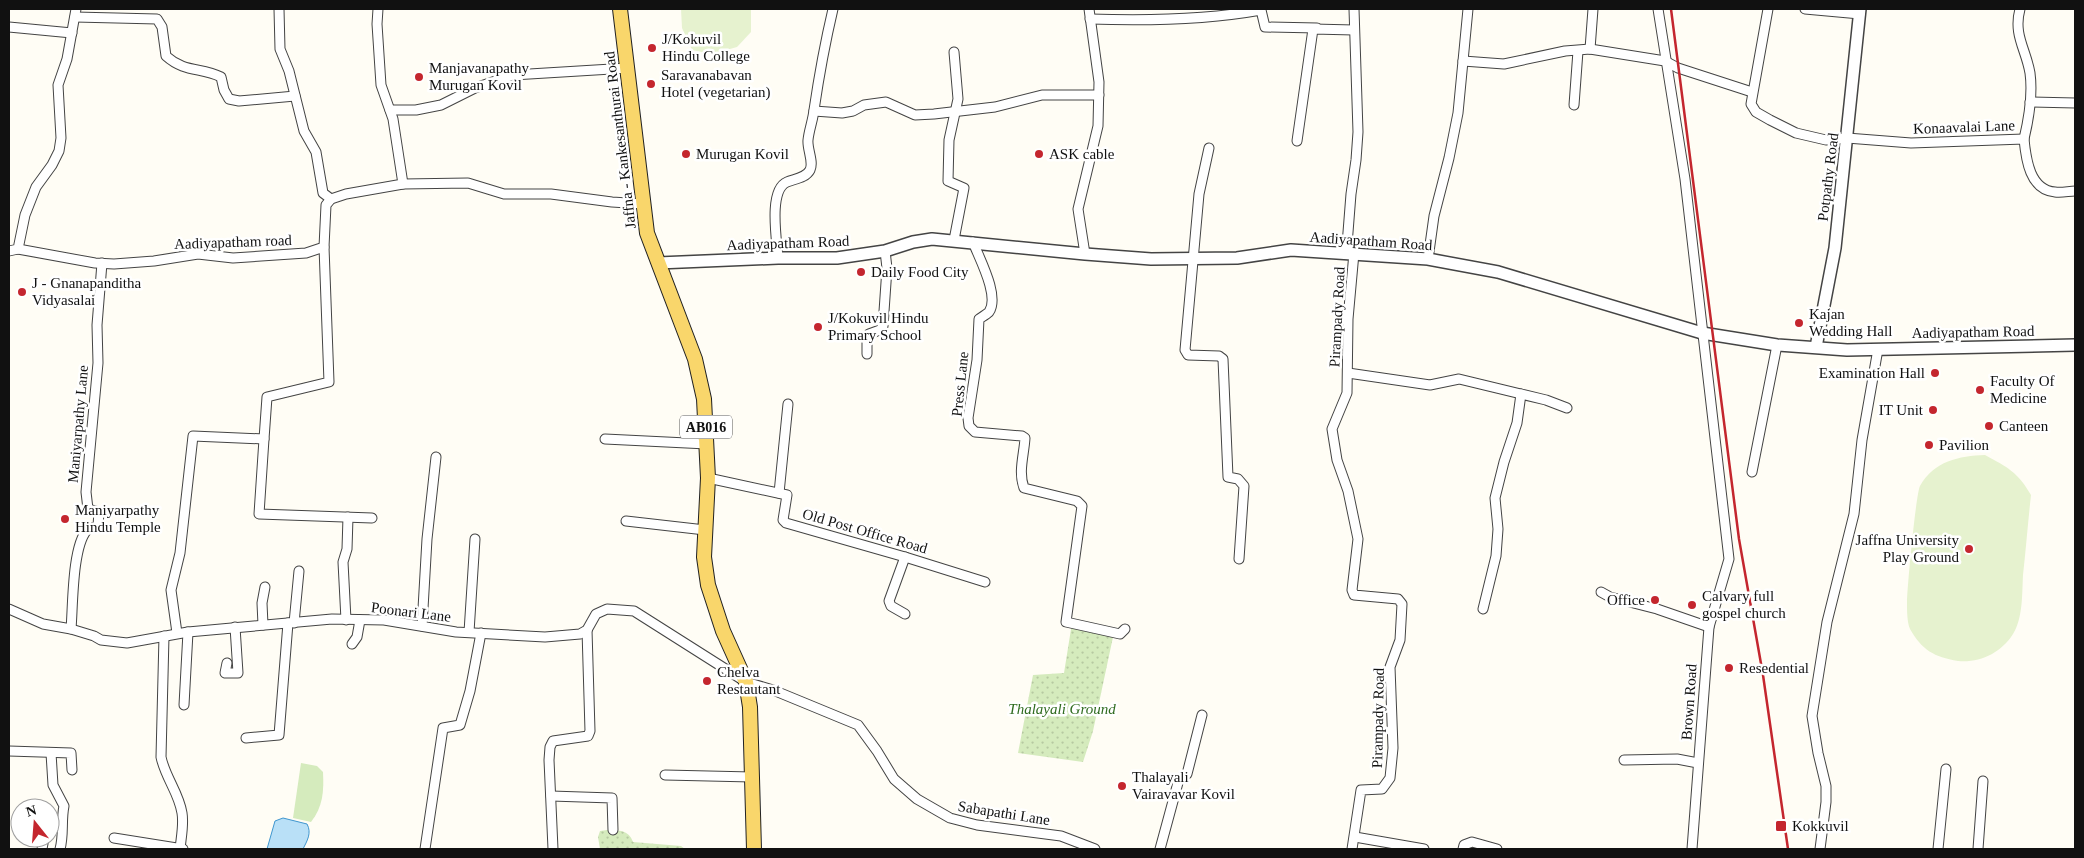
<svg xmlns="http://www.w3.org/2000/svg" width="2084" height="858" viewBox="0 0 2084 858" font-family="Georgia,serif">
	<defs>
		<pattern id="park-dots" width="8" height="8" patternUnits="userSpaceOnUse" patternTransform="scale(1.25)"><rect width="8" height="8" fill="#d5ebbd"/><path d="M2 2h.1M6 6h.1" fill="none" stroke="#b6c8a1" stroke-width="1.8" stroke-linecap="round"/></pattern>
	</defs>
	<rect width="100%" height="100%" fill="#fffdf5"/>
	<!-- grass -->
	<path fill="#d5ebbd" d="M301 763 317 766 323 772C324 791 323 807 311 822L293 818Z"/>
	<!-- park -->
	<g fill="url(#park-dots)">
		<path d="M1072 623 1113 637 1093 731 1083 762 1018 753 1033 675 1064 673Z"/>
		<path d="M607 830C619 830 629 830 633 842L681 846 685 849H600L598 837 600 831Z"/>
	</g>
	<!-- pitch -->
	<g fill="#e6f2cf">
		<path d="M681 9H751V32L737 47 712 54 692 50 682 28Z"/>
		<path d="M1985 455C2007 467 2018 472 2031 495 2028 522 2026 548 2023 575 2022 594 2023 618 2013 634 2001 653 1980 663 1958 661 1934 657 1922 650 1910 629 1907 622 1907 610 1907 603 1907 589 1916 493 1920 486 1934 461 1959 456 1985 455Z"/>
	</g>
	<!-- water -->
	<path fill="#b9e0f7" stroke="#3f96cf" d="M283 818 307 824C312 833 307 841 303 849H267L275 821Z"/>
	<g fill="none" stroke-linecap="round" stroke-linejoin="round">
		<!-- minor casing -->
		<g stroke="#444" stroke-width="11">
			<g id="minor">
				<path d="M279 9 280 49 289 71 304 131 316 152 323 193 331 199"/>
				<path d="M378 9 377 24 381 85 393 119 403 184"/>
				<path d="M1658 9 1685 179 1729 559 1709 627 1692 849"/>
				<path d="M1768 9 1751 104 1756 112 1770 120 1796 133 1826 140 1847 138 1911 143 2024 139C2026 160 2030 190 2055 192 2062 193 2069 191 2075 191"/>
				<path d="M1805 9 1860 14"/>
				<path d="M2020 9C2013 35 2026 49 2030 73 2033 95 2029 118 2024 139"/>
				<path d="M75 17 157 19 162 27 166 56C185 73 201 67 221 77L224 90 229 99 239 101 295 96"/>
				<path d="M1090 19C1147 21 1205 20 1261 10L1265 27 1317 28"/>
				<path d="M9 27 72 33"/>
				<path d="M1590 49 1593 9"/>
				<path d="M1463 61 1504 64 1565 51 1590 49 1665 61 1678 68 1752 92"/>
				<path d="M2030 102 2075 103"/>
				<path d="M1574 105 1578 51"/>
				<path d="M390 110H416L441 105 475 88 513 75 628 68"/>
				<path d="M814 111 842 113 853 111 864 105 886 102 915 115 934 114 995 107 1042 95H1099"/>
				<path d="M1297 141 1313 29 1354 30"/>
				<path d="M1209 148 1199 194 1185 350 1188 355 1219 356 1223 359 1228 477 1238 479 1244 486 1239 559"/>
				<path d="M954 240 964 188 948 181 949 140 958 99 954 52"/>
				<path d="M973 242C979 258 1000 296 989 312 987 314 982 317 979 319L977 360 968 418 969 426 975 432 1022 436 1025 438C1024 455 1018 472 1024 488L1077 501 1082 506 1066 622 1120 634 1125 629"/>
				<path d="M18 249 95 263 114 264 154 261 198 254 233 258 306 253 324 247 326 205 331 199 346 194 403 184 468 183 504 194H551L612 202 643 204"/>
				<path d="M9 251 18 249 25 215 36 187 52 165 59 151 61 138 58 85 67 59 76 9"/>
				<path d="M1085 254 1078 209 1098 126 1099 82 1089 9"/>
				<path d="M1349 254 1347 245 1351 194 1356 160 1358 132 1354 9"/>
				<path d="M778 258C777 241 768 190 787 182 794 179 806 178 810 170 814 162 807 149 808 140 809 130 813 120 814 110 819 76 825 43 833 9"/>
				<path d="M1428 259 1434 216 1449 158 1458 113 1468 9"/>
				<path d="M867 354V338L869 334 880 330 883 326 887 268 885 251"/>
				<path d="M1348 373 1430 385 1459 379 1521 394"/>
				<path d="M264 439 259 514 372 518"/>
				<path d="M605 439 707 444"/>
				<path d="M1752 472 1777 345"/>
				<path d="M708 478 787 495 783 520 786 523 905 557 985 582"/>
				<path d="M779 493 788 404"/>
				<path d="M626 521 705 530"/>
				<path d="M1601 592 1610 597 1657 609 1709 627"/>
				<path d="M9 609 43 624 71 629 94 636 101 640 127 643 188 632 332 619 384 620 456 632 545 637 580 634 587 630 596 614 607 609 634 611 746 682 773 690 858 725 877 751 894 779 917 799 950 818 977 825 1061 836 1095 849"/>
				<path d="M1483 609 1496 556 1498 529 1495 498 1504 462 1517 423 1521 394 1546 400 1567 408"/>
				<path d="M905 614 891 606 889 601 905 557"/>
				<path d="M346 620 343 562 347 549 348 517"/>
				<path d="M294 623 299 571"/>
				<path d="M263 625 262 603 265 587"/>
				<path d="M422 626 427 539 436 457"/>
				<path d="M71 629C73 606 72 547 87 530 90 528 94 527 98 526L99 512 88 509 86 492 98 363 97 325 102 263"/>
				<path d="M469 632 475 539"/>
				<path d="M177 633 171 590 180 553 193 436 264 439 267 397 329 382 324 247"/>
				<path d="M164 636 161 757C165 777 179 793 182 813 184 825 181 838 180 849"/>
				<path d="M352 644 357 637 360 620"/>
				<path d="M227 663 225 673H238L235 627"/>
				<path d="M184 705 188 632"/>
				<path d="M246 738 279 735 288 623"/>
				<path d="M9 751 71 753 72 770"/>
				<path d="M51 753 53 785 64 806C61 820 64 835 60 849"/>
				<path d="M1624 760 1677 759 1698 763"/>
				<path d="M665 775 752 777"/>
				<path d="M551 796 612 798 613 830"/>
				<path d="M1355 837 1424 849"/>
				<path d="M114 838 183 849"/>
				<path d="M42 849 44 838"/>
				<path d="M425 849 443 728 460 725 470 691 481 633"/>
				<path d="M553 849 549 760 550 747 553 741 588 736 590 731 587 630"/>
				<path d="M1160 849 1179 779 1187 774 1202 715"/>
				<path d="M1352 849 1361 790 1382 789 1390 778 1393 748 1390 667 1400 640 1402 604 1398 599 1354 595 1352 590 1358 539 1348 491 1337 460 1332 429 1347 393 1348 319 1354 253"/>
				<path d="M1463 849 1464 845 1472 842 1497 849"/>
				<path d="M1820 849 1826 802V786L1818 753 1812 716 1827 622 1854 514 1862 440 1878 349"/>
				<path d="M1938 849 1946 769"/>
				<path d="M1978 849 1983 781"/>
			</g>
		</g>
		<!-- tertiary casing -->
		<g stroke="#444" stroke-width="14">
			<g id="tertiary">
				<path d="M658 263 778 258H837L885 251 913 242 932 239 1085 254 1151 259 1237 258 1291 250 1428 259 1498 272 1702 333 1777 345 1847 350 2075 345"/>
				<path d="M1816 347 1835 248 1860 9"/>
			</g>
		</g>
		<!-- primary casing -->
		<g stroke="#222" stroke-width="16">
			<path id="primary" d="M620 9 647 233 695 359 704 399 708 478 704 557 708 585 723 631 746 682 750 707 754 849"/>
		</g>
		<!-- minor -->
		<use href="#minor" stroke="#fff" stroke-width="9"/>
		<!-- tertiary -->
		<use href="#tertiary" stroke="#fff" stroke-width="11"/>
		<!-- primary -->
		<use href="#primary" stroke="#f9d66b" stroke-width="14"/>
		<!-- rail -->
		<path stroke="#c4262e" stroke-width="2.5" d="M1671 9 1739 539 1763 675 1788 849"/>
	</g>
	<!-- markers -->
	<g fill="#c4262e" stroke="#fff" stroke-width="2">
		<circle cx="652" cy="48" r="5"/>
		<circle cx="419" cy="77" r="5"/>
		<circle cx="651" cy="84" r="5"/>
		<circle cx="686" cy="154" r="5"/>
		<circle cx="1039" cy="154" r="5"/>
		<circle cx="861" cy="272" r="5"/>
		<circle cx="22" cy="292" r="5"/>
		<circle cx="1799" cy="323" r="5"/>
		<circle cx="818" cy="327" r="5"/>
		<circle cx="1935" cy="373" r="5"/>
		<circle cx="1980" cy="390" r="5"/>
		<circle cx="1933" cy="410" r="5"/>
		<circle cx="1989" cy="426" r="5"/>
		<circle cx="1929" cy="445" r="5"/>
		<circle cx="65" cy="519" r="5"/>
		<circle cx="1969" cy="549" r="5"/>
		<circle cx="1655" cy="600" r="5"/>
		<circle cx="1692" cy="605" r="5"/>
		<circle cx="1729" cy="668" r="5"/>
		<circle cx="707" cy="681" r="5"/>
		<circle cx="1122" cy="786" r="5"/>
		<rect x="1775" y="820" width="12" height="12" rx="2.5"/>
	</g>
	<g text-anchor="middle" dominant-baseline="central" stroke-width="5" stroke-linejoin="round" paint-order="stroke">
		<!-- shield labels -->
		<rect fill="#fff" stroke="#585858" stroke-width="1" x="680" y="415.5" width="52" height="23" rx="4"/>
		<g font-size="14" font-weight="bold" fill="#111">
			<text x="706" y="427">AB016</text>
		</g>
		<!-- poi labels -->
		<g font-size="15" fill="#111" stroke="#fff" text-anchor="start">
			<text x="662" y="39">J/Kokuvil<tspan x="662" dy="17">Hindu College</tspan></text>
			<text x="429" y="68">Manjavanapathy<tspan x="429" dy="17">Murugan Kovil</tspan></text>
			<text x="661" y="75">Saravanabavan<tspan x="661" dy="17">Hotel (vegetarian)</tspan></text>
			<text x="696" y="154">Murugan Kovil</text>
			<text x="1049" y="154">ASK cable</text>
			<text x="871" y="272">Daily Food City</text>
			<text x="32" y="283">J - Gnanapanditha<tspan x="32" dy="17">Vidyasalai</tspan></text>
			<text x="1809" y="314">Kajan<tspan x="1809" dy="17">Wedding Hall</tspan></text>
			<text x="828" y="318">J/Kokuvil Hindu<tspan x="828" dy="17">Primary School</tspan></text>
			<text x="1925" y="373" text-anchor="end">Examination Hall</text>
			<text x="1990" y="381">Faculty Of<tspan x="1990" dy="17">Medicine</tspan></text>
			<text x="1923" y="410" text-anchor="end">IT Unit</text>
			<text x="1999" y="426">Canteen</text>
			<text x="1939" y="445">Pavilion</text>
			<text x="75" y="510">Maniyarpathy<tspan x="75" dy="17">Hindu Temple</tspan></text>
			<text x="1959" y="540" text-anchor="end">Jaffna University<tspan x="1959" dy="17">Play Ground</tspan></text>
			<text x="1702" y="596">Calvary full<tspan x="1702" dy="17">gospel church</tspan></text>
			<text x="1645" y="600" text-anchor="end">Office</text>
			<text x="1739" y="668">Resedential</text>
			<text x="717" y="672">Chelva<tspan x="717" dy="17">Restautant</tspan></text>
			<text x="1132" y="777">Thalayali<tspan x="1132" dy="17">Vairavavar Kovil</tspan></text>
			<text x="1792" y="826">Kokkuvil</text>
		</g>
		<!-- street labels -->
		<g font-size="15" fill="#111" stroke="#fff">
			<text transform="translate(1964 127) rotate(-2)">Konaavalai Lane</text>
			<text transform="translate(620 140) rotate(-97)">Jaffna - Kankesanthurai Road</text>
			<text transform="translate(1828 177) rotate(-83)">Potpathy Road</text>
			<text transform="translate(1371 241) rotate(4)">Aadiyapatham Road</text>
			<text transform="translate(233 242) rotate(-2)">Aadiyapatham road</text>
			<text transform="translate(788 243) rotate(-2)">Aadiyapatham Road</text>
			<text transform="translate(1337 317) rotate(-87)">Pirampady Road</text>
			<text transform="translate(1973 332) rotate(-1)">Aadiyapatham Road</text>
			<text transform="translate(960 384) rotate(-84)">Press Lane</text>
			<text transform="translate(78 424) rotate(-85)">Maniyarpathy Lane</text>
			<text transform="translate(865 531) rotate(16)">Old Post Office Road</text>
			<text transform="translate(411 612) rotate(7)">Poonari Lane</text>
			<text transform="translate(1689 702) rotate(-86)">Brown Road</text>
			<text transform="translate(1378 718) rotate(-89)">Pirampady Road</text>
			<text transform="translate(1004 813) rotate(9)">Sabapathi Lane</text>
		</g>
		<!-- park labels -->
		<g font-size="15" font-style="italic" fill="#2f6b1f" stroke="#fff">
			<text x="1062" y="709">Thalayali Ground</text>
		</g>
	</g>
	<!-- border -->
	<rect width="2084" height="858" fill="none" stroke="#111111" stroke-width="20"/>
	<!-- north arrow -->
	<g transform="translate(35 823) rotate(343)"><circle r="24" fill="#ffffff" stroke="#a0a0a0"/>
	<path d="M0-4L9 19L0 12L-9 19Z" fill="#c4262e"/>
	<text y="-8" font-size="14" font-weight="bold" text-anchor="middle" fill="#111111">N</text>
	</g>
</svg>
